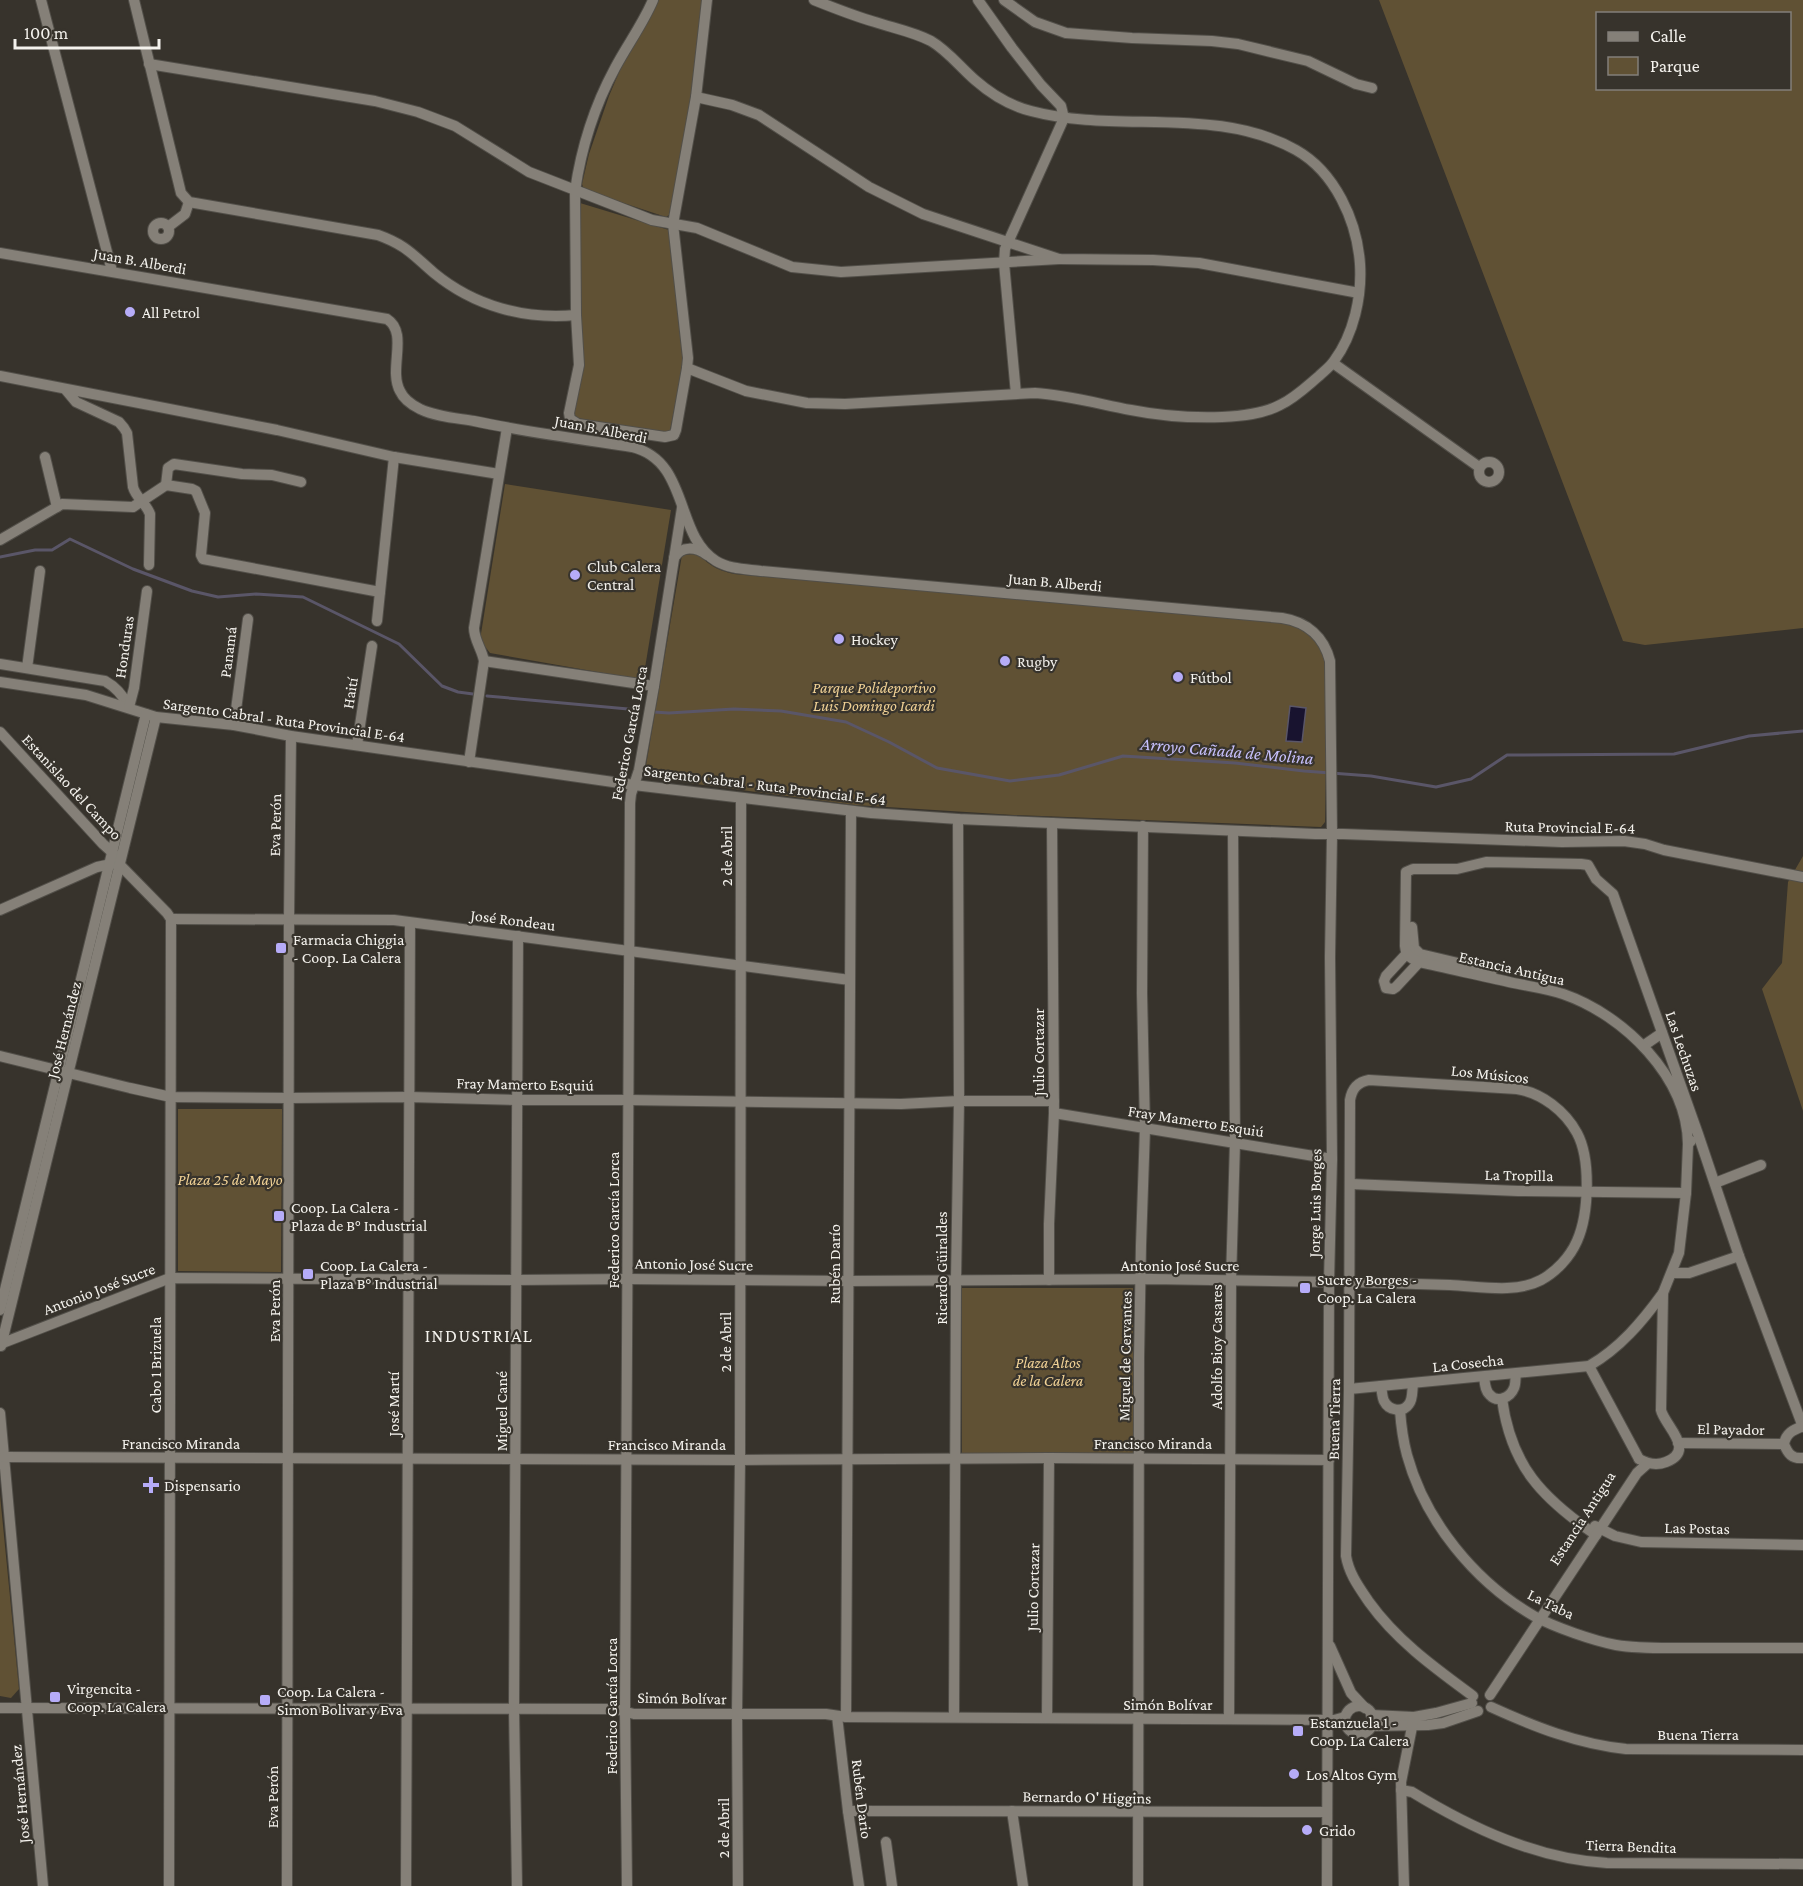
<svg xmlns="http://www.w3.org/2000/svg" width="1803" height="1886" viewBox="0 0 1803 1886" font-family="'Crimson Pro',serif">
	<rect width="100%" height="100%" fill="#37332c"/>
	<!-- green -->
	<g fill="#605134" fill-rule="evenodd">
		<path d="M657 0H702L693 101 669 215 666 217 584 190 582 184 589 154 609 96 620 70Z"/>
		<path d="M1379 0H1803V628L1645 645 1623 641ZM1598 14H1790V88H1598Z"/>
		<path d="M580 203 669 230 683 363 670 431 665 433 577 418 573 413 580 386 582 369Z"/>
		<path d="M505 484 671 510 643 680 490 653 480 640Z"/>
		<path d="M694 554C701 556 705 561 711 565 718 570 726 572 734 574L1282 622 1306 630 1325 653 1327 675 1325 822 1321 827 1014 815 855 805 644 777 682 555Z"/>
		<path d="M1803 856V1111L1762 989 1782 963 1788 882Z"/>
		<path d="M178 1109H282L281 1272 178 1271Z"/>
		<rect x="962" y="1288" width="171" height="167"/>
		<path d="M0 1495 19 1689 11 1698 0 1696Z"/>
	</g>
	<!-- water -->
	<path fill="#18132f" stroke="#5a5668" stroke-width="1.5" d="M1290 706 1306 708 1302 742 1286 741Z"/>
	<g fill="none" stroke-linecap="round" stroke-linejoin="round">
		<!-- stream -->
		<g stroke="#5a5668" stroke-width="3">
			<path d="M0 557 35 550H52L70 539 133 569 192 591 218 597 256 594 303 597 399 644 442 686 458 692 473 694"/>
			<path d="M487 696 639 710"/>
			<path d="M654 712 669 713 734 709 781 711 846 722 889 742 937 768 1010 781 1059 775 1123 756 1235 763 1304 771 1371 776 1436 787 1471 779 1507 755 1674 754 1749 736 1803 731"/>
		</g>
		<!-- minor casing -->
		<g stroke="#524f49" stroke-width="12">
			<g id="minor">
				<path d="M41 0C64 91 89 181 112 271"/>
				<path d="M134 0 181 193 189 202 378 235C406 245 413 255 434 273 474 306 525 320 576 315"/>
				<path d="M653 0C643 24 627 45 615 68 595 105 581 149 575 191L576 315 579 365 569 413 570 419 578 424 665 437 674 435 676 430 687 368 688 358 673 224 696 97 707 0"/>
				<path d="M978 0 1012 48 1041 85 1061 106 1064 118 1005 249 1004 263 1016 394"/>
				<path d="M1004 0 1035 22 1066 33 1132 38 1212 41 1238 44 1308 61 1356 84 1372 88"/>
				<path d="M149 64 375 101 418 112 455 126 529 172 652 220 697 228 792 267 841 272 1059 259"/>
				<path d="M696 97 732 105 759 115 869 187 923 214 1059 259 1153 260 1199 263 1359 293"/>
				<circle cx="161" cy="231" r="8"/>
				<path d="M168 227 185 214 189 202"/>
				<path d="M0 253 387 319C409 333 388 369 400 391 404 400 412 405 420 409 437 417 456 418 474 421 526 432 579 439 632 447 690 461 674 535 716 561 729 569 746 569 761 571L1282 618C1307 622 1324 637 1330 661L1332 834 1330 957 1332 1159 1329 1282 1327 1886"/>
				<path d="M1333 363 1479 467"/>
				<path d="M687 368 746 391 807 403 845 404 1035 393C1068 395 1099 404 1131 410 1161 416 1192 418 1222 417 1242 416 1263 414 1280 405 1295 398 1307 386 1319 376 1324 371 1330 367 1334 361 1354 334 1362 296 1360 264 1357 221 1335 172 1296 150 1216 105 1117 134 1031 111 1011 106 991 94 975 80 960 67 948 51 931 41 914 32 893 28 875 22 854 16 834 8 814 0"/>
				<path d="M0 376 277 430 394 457 499 474"/>
				<path d="M66 390 76 402 119 422 124 428 127 433 133 487C136 498 146 503 150 514L149 565"/>
				<path d="M45 457 57 507"/>
				<circle cx="1489" cy="472" r="10"/>
				<path d="M166 485 168 468 174 464 242 474 272 475 301 482"/>
				<path d="M0 540 62 504 133 507 166 485 192 489 196 491 205 513 201 555 203 559 380 592"/>
				<path d="M674 558C682 545 696 547 707 555"/>
				<path d="M377 621 394 457"/>
				<path d="M484 661 654 686"/>
				<path d="M0 664 105 681C116 687 123 695 129 707"/>
				<path d="M27 668 40 571"/>
				<path d="M0 682 86 695 156 717 234 725 291 736 634 785 871 813 958 819 1315 834H1343L1562 842 1624 841 1645 844 1664 850 1803 877"/>
				<path d="M129 707 134 688 147 591"/>
				<path d="M234 725 248 619"/>
				<path d="M0 732 103 844 113 853 119 864 167 913 171 919 169 1886"/>
				<path d="M357 745 372 646"/>
				<path d="M469 762 484 661C482 649 474 640 474 628L507 428"/>
				<path d="M0 910 97 867 116 863"/>
				<path d="M171 919 394 920 850 980"/>
				<path d="M1412 927 1414 948 1420 954 1492 971"/>
				<path d="M1410 950 1386 976 1384 981 1386 988 1393 989 1396 987 1423 958"/>
				<path d="M1643 1046 1662 1033"/>
				<path d="M0 1056 130 1088 171 1097 289 1098 409 1097 517 1100H629L901 1104 959 1101H1054"/>
				<path d="M1054 1113 1332 1159"/>
				<path d="M1688 1144C1687 1077 1624 1015 1563 994 1545 988 1527 986 1509 982 1479 975 1449 969 1419 962 1410 958 1406 956 1405 946L1406 872 1413 869H1457L1486 862 1581 864 1588 865 1596 879 1613 894 1698 1134 1739 1256 1803 1427"/>
				<path d="M1715 1183 1761 1165"/>
				<path d="M1351 1184 1518 1191 1686 1193"/>
				<path d="M1672 1273H1689L1739 1256"/>
				<path d="M1049 1280V1224L1054 1113 1052 823"/>
				<path d="M1350 1282C1383 1283 1417 1284 1450 1285 1478 1286 1515 1294 1541 1280 1556 1272 1570 1257 1577 1241 1589 1214 1591 1159 1577 1133 1565 1111 1542 1093 1517 1089L1369 1080C1358 1082 1352 1088 1350 1100L1349 1389 1346 1556C1349 1574 1359 1587 1369 1602 1397 1641 1435 1668 1473 1696"/>
				<path d="M0 1310 146 714"/>
				<path d="M0 1344 170 1278 516 1280 627 1279 849 1281 1151 1279 1329 1282"/>
				<path d="M1 1346 156 717"/>
				<path d="M1589 1366 1639 1459"/>
				<path d="M1484 1377C1485 1383 1485 1391 1490 1395 1497 1403 1510 1398 1514 1388 1516 1384 1515 1378 1516 1374"/>
				<path d="M1381 1386C1382 1391 1382 1397 1384 1401 1389 1411 1403 1413 1409 1404 1413 1399 1412 1390 1413 1384"/>
				<path d="M1349 1389 1589 1366C1620 1348 1642 1322 1663 1293"/>
				<path d="M1502 1399C1511 1466 1542 1498 1596 1535"/>
				<path d="M1400 1410C1401 1425 1403 1440 1407 1455 1425 1521 1475 1582 1534 1616 1554 1627 1594 1641 1616 1645 1640 1649 1665 1648 1689 1648 1727 1648 1765 1648 1803 1648"/>
				<path d="M0 1413 43 1886"/>
				<path d="M1803 1426C1793 1430 1786 1433 1784 1444 1788 1454 1792 1459 1803 1458"/>
				<path d="M1678 1443 1784 1444"/>
				<path d="M4 1457 740 1460 1049 1458 1329 1460"/>
				<path d="M1639 1459C1648 1464 1656 1466 1666 1462 1697 1450 1664 1425 1661 1410L1663 1293 1679 1253 1686 1193 1688 1144 1691 1141"/>
				<path d="M1595 1526 1615 1536 1641 1542 1803 1545"/>
				<path d="M1330 1646 1351 1693 1365 1708"/>
				<path d="M1490 1695 1637 1473 1647 1464"/>
				<circle cx="1359" cy="1720" r="14"/>
				<path d="M1491 1707C1535 1727 1578 1744 1626 1749L1803 1750"/>
				<path d="M0 1708 615 1709 634 1714H826L846 1717 1334 1720 1345 1717"/>
				<path d="M1371 1715 1414 1717 1436 1713 1472 1703"/>
				<path d="M837 1716 848 1811 859 1886"/>
				<path d="M846 1717 851 811"/>
				<path d="M954 1717 956 1280 959 1101 958 819"/>
				<path d="M1047 1718 1049 1458"/>
				<path d="M1229 1719 1231 1281 1235 1142 1233 831"/>
				<path d="M1371 1726 1428 1725 1443 1723 1478 1711"/>
				<path d="M1401 1790 1412 1792C1471 1828 1537 1859 1607 1863L1803 1864"/>
				<path d="M848 1811 1327 1812"/>
				<path d="M1012 1811 1023 1886"/>
				<path d="M886 1842 892 1886"/>
				<path d="M287 1886 289 919 291 736"/>
				<path d="M406 1886 410 923"/>
				<path d="M517 1886 514 1709 518 936"/>
				<path d="M627 1886 625 1711 630 803 631 794 639 770 654 686 682 508"/>
				<path d="M738 1886 737 1714 740 1460 741 798"/>
				<path d="M1138 1886 1139 1358 1141 1245 1145 1128 1142 993 1143 826"/>
				<path d="M1404 1886 1401 1782 1414 1717"/>
			</g>
		</g>
		<!-- minor -->
		<use href="#minor" stroke="#858078" stroke-width="10"/>
	</g>
	<!-- markers -->
	<g fill="#b6acf8" stroke="#37332c" stroke-width="2">
		<circle cx="130" cy="312" r="6"/>
		<circle cx="575" cy="575" r="6"/>
		<circle cx="839" cy="639" r="6"/>
		<circle cx="1005" cy="661" r="6"/>
		<circle cx="1178" cy="677" r="6"/>
		<rect x="275" y="942" width="12" height="12" rx="3"/>
		<rect x="273" y="1210" width="12" height="12" rx="3"/>
		<rect x="302" y="1268" width="12" height="12" rx="3"/>
		<rect x="1299" y="1282" width="12" height="12" rx="3"/>
		<path d="M148 1476h6v6h6v6h-6v6h-6v-6h-6v-6h6z"/>
		<rect x="49" y="1691" width="12" height="12" rx="3"/>
		<rect x="259" y="1694" width="12" height="12" rx="3"/>
		<rect x="1292" y="1725" width="12" height="12" rx="3"/>
		<circle cx="1294" cy="1774" r="6"/>
		<circle cx="1307" cy="1830" r="6"/>
	</g>
	<g text-anchor="middle" dominant-baseline="central" stroke-width="4.5" stroke-linejoin="round" paint-order="stroke">
		<!-- street labels -->
		<g font-size="16" fill="#f4f2ed" stroke="#37332c">
			<text transform="translate(140 261) rotate(10)">Juan B. Alberdi</text>
			<text transform="translate(601 429) rotate(11)">Juan B. Alberdi</text>
			<text transform="translate(1055 582) rotate(5)">Juan B. Alberdi</text>
			<text transform="translate(124 647) rotate(-82)">Honduras</text>
			<text transform="translate(228 652) rotate(-83)">Panamá</text>
			<text transform="translate(350 693) rotate(-81)">Haití</text>
			<text transform="translate(284 720) rotate(8)">Sargento Cabral - Ruta Provincial E-64</text>
			<text transform="translate(629 733) rotate(-79)">Federico García Lorca</text>
			<text transform="translate(765 785) rotate(7)">Sargento Cabral - Ruta Provincial E-64</text>
			<text transform="translate(72 787) rotate(47)">Estanislao del Campo</text>
			<text transform="translate(275 825) rotate(-89)">Eva Perón</text>
			<text transform="translate(1570 827) rotate(1)">Ruta Provincial E-64</text>
			<text transform="translate(726 856) rotate(-90)">2 de Abril</text>
			<text transform="translate(513 920) rotate(7)">José Rondeau</text>
			<text transform="translate(1512 968) rotate(13)">Estancia Antigua</text>
			<text transform="translate(64 1030) rotate(-76)">José Hernández</text>
			<text transform="translate(1684 1051) rotate(71)">Las Lechuzas</text>
			<text transform="translate(1038 1052) rotate(-90)">Julio Cortazar</text>
			<text transform="translate(1490 1074) rotate(6)">Los Músicos</text>
			<text transform="translate(525 1084) rotate(1)">Fray Mamerto Esquiú</text>
			<text transform="translate(1196 1121) rotate(9)">Fray Mamerto Esquiú</text>
			<text transform="translate(1519 1175) rotate(1)">La Tropilla</text>
			<text transform="translate(1315 1203) rotate(-89)">Jorge Luis Borges</text>
			<text transform="translate(613 1220) rotate(-90)">Federico García Lorca</text>
			<text transform="translate(694 1264) rotate(1)">Antonio José Sucre</text>
			<text transform="translate(834 1264) rotate(-90)">Rubén Darío</text>
			<text x="1180" y="1265">Antonio José Sucre</text>
			<text transform="translate(941 1268) rotate(-90)">Ricardo Güiraldes</text>
			<text transform="translate(99 1289) rotate(-21)">Antonio José Sucre</text>
			<text transform="translate(274 1311) rotate(-90)">Eva Perón</text>
			<text transform="translate(725 1342) rotate(-90)">2 de Abril</text>
			<text transform="translate(1216 1347) rotate(-90)">Adolfo Bioy Casares</text>
			<text transform="translate(1125 1356) rotate(-89)">Miguel de Cervantes</text>
			<text transform="translate(1468 1363) rotate(-6)">La Cosecha</text>
			<text transform="translate(155 1365) rotate(-90)">Cabo 1 Brizuela</text>
			<text transform="translate(393 1404) rotate(-90)">José Martí</text>
			<text transform="translate(501 1411) rotate(-90)">Miguel Cané</text>
			<text transform="translate(1334 1419) rotate(-89)">Buena Tierra</text>
			<text transform="translate(1731 1429) rotate(1)">El Payador</text>
			<text x="181" y="1443">Francisco Miranda</text>
			<text x="1153" y="1443">Francisco Miranda</text>
			<text x="667" y="1444">Francisco Miranda</text>
			<text transform="translate(1582 1518) rotate(-57)">Estancia Antigua</text>
			<text transform="translate(1697 1528) rotate(1)">Las Postas</text>
			<text transform="translate(1033 1587) rotate(-89)">Julio Cortazar</text>
			<text transform="translate(1551 1604) rotate(26)">La Taba</text>
			<text transform="translate(682 1698) rotate(1)">Simón Bolívar</text>
			<text x="1168" y="1704">Simón Bolívar</text>
			<text transform="translate(611 1706) rotate(-90)">Federico García Lorca</text>
			<text x="1698" y="1734">Buena Tierra</text>
			<text transform="translate(20 1794) rotate(-95)">José Hernández</text>
			<text transform="translate(272 1797) rotate(-90)">Eva Perón</text>
			<text transform="translate(1087 1797) rotate(1)">Bernardo O' Higgins</text>
			<text transform="translate(862 1799) rotate(83)">Rubén Dario</text>
			<text transform="translate(723 1828) rotate(-90)">2 de Abril</text>
			<text transform="translate(1631 1846) rotate(2)">Tierra Bendita</text>
		</g>
		<!-- poi labels -->
		<g font-size="16" fill="#f4f2ed" stroke="#37332c" text-anchor="start">
			<text x="142" y="312">All Petrol</text>
			<text x="587" y="566">Club Calera<tspan x="587" dy="18">Central</tspan></text>
			<text x="851" y="639">Hockey</text>
			<text x="1017" y="661">Rugby</text>
			<text x="1190" y="677">Fútbol</text>
			<text x="293" y="939">Farmacia Chiggia<tspan x="293" dy="18">- Coop. La Calera</tspan></text>
			<text x="291" y="1207">Coop. La Calera -<tspan x="291" dy="18">Plaza de B° Industrial</tspan></text>
			<text x="320" y="1265">Coop. La Calera -<tspan x="320" dy="18">Plaza B° Industrial</tspan></text>
			<text x="1317" y="1279">Sucre y Borges -<tspan x="1317" dy="18">Coop. La Calera</tspan></text>
			<text x="164" y="1485">Dispensario</text>
			<text x="67" y="1688">Virgencita -<tspan x="67" dy="18">Coop. La Calera</tspan></text>
			<text x="277" y="1691">Coop. La Calera -<tspan x="277" dy="18">Simon Bolivar y Eva</tspan></text>
			<text x="1310" y="1722">Estanzuela 1 -<tspan x="1310" dy="18">Coop. La Calera</tspan></text>
			<text x="1306" y="1774">Los Altos Gym</text>
			<text x="1319" y="1830">Grido</text>
		</g>
		<!-- park labels -->
		<g font-size="16" font-style="italic" fill="#f0d195" stroke="#37332c">
			<text x="874" y="687">Parque Polideportivo<tspan x="874" dy="18">Luis Domingo Icardi</tspan></text>
			<text x="230" y="1179">Plaza 25 de Mayo</text>
			<text x="1048" y="1362">Plaza Altos<tspan x="1048" dy="18">de la Calera</tspan></text>
		</g>
		<!-- water labels -->
		<g font-size="18" font-style="italic" fill="#c7c0fc" stroke="#37332c">
			<text transform="translate(1227 751) rotate(5)">Arroyo Cañada de Molina</text>
		</g>
		<!-- neighbourhood labels -->
		<g font-size="18" letter-spacing="1.5" fill="#f4f2ed" stroke="#37332c">
			<text x="479" y="1336">INDUSTRIAL</text>
		</g>
	</g>
	<!-- legend -->
	<rect x="1596" y="12" width="195" height="78" fill="#37332c" stroke="#837f79" stroke-width="1.5"/>
	<rect x="1608" y="32" width="30" height="9" fill="#858078" stroke="#837f79" stroke-width="1.5"/>
	<text x="1650" y="42" font-size="18" fill="#f4f2ed">Calle</text>
	<rect x="1608" y="57" width="30" height="18" fill="#605134" stroke="#837f79" stroke-width="1.5"/>
	<text x="1650" y="72" font-size="18" fill="#f4f2ed">Parque</text>
	<!-- scale -->
	<path d="M15 39v9h144v-9" fill="none" stroke="#f4f2ed" stroke-width="3"/>
	<text x="24" y="39" font-size="18" fill="#f4f2ed" stroke="#37332c" stroke-width="4.5" paint-order="stroke">100 m</text>
</svg>
